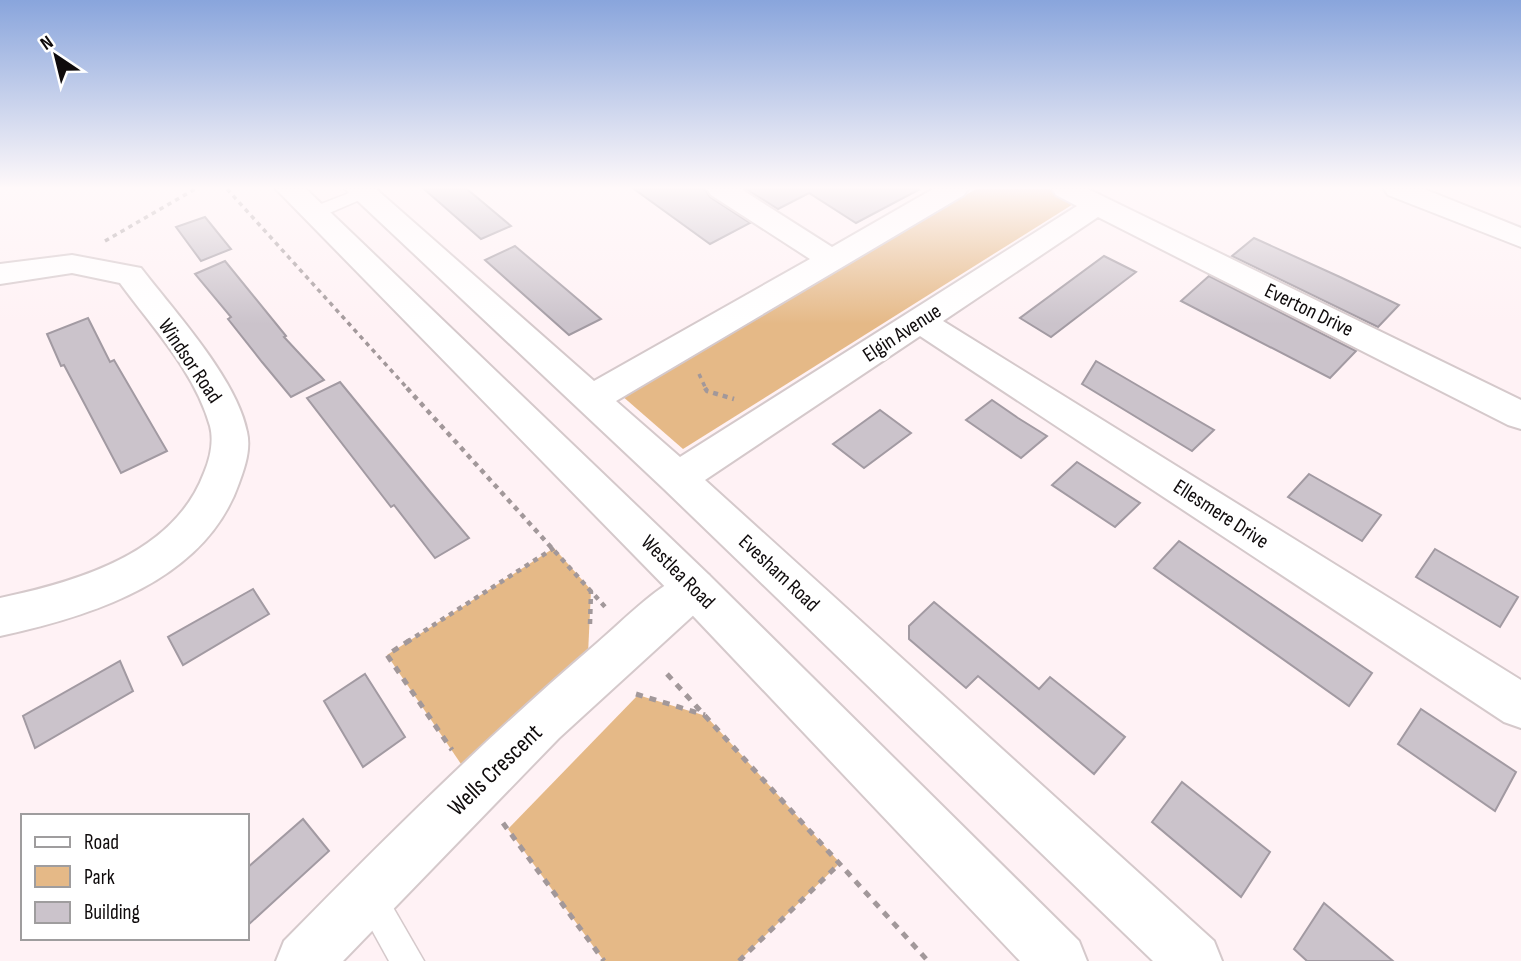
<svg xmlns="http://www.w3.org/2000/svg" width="1521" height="961" viewBox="0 0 1521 961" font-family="'Sofia Sans Condensed',sans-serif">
	<rect width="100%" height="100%" fill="#fff2f5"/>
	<!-- green -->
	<g fill="#e5b987">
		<path d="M976 189H1055L1078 201 683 449 621 395Z"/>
		<path d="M554 548 591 590 588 654 461 764 387 655Z"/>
		<path d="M638 695 706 716 840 863 739 961H604L508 829Z"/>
	</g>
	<!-- building -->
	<g fill="#cbc3cb" stroke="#a29aa2" stroke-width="2">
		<path d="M424 189H467L511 226 481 239Z"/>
		<path d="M634 189H705L710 197 750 223 710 244Z"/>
		<path d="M746 189H920L856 223 809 193 778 209Z"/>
		<path d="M205 217 231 249 201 261 176 227Z"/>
		<path d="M1254 238 1340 277 1399 305 1378 327 1232 256Z"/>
		<path d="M515 246 567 290 601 319 569 335 485 260Z"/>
		<path d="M1104 256 1136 272 1051 337 1020 318Z"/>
		<path d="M225 261 286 336 284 337 324 380 291 397 262 362 228 319 231 317 195 274Z"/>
		<path d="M1209 276 1356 351 1330 378 1181 301Z"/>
		<path d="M88 318 110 362 114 360 167 451 121 473 64 365 61 366 47 334Z"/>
		<path d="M1096 361 1166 402 1214 430 1192 451 1082 384Z"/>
		<path d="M340 382 431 493 469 538 435 558 394 505 391 507 307 398Z"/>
		<path d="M992 400 1018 418 1047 436 1021 458 966 420Z"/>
		<path d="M880 410 911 433 864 468 833 444Z"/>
		<path d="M1077 462 1140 503 1115 527 1052 485Z"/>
		<path d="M1309 474 1381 515 1362 541 1288 497Z"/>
		<path d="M1179 541 1372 673 1349 706 1154 568Z"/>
		<path d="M1435 549 1518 597 1500 627 1416 577Z"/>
		<path d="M253 589 269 614 183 665 168 637Z"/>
		<path d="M934 602 1039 689 1050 677 1125 737 1094 774 978 676 966 688 909 639V626Z"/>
		<path d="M120 661 133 691 35 748 23 716Z"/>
		<path d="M365 674 405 737 363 767 324 701Z"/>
		<path d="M1421 709 1516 772 1495 811 1398 744Z"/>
		<path d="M1182 782 1270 852 1241 897 1152 822Z"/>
		<path d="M303 819 329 851 247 926V868Z"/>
		<path d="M1324 903 1393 961H1307L1294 949Z"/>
	</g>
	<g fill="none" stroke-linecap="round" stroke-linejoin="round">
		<!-- lane casing -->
		<g stroke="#d5c9cb" stroke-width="3">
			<g id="lane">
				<path d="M368 189 371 193 369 196 320 217 314 218 306 213 308 209 357 190Z"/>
				<path d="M368 878 379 883 424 961H389L352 894 357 883Z"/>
			</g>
		</g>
		<!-- street casing -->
		<g stroke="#d5c9cb" stroke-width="4">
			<g id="street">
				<path d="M345 189H376L594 381 810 259 711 195 707 189H741L832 247 933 189H968L964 195 616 401 680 457 1077 206 1056 195 1052 189H1088L1521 400V429L1508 425 1098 217 943 321 1521 680V728L1504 722 920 336 705 480 1214 941 1222 961H1153L664 489Z"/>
				<path d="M1384 189H1424L1521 228V247L1388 195Z"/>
				<path d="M72 255 141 268C174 311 237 379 247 432 251 449 245 467 239 483 205 581 92 616 0 636V598C76 582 174 554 204 473 210 459 214 441 210 426 195 372 152 327 120 283L72 273 0 284V264Z"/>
				<path d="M694 570 709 575 715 588 709 601 559 738 343 961H276L284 941C385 838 487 737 597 643 625 619 660 582 694 570Z"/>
			</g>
		</g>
		<!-- secondary casing -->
		<g stroke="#d5c9cb" stroke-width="4">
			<path id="secondary" d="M276 189H306L709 575 1079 941 1087 961H1020L679 601Z"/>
		</g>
		<!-- path-far2 -->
		<g stroke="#a2989a" stroke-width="3.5" stroke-dasharray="4.5 4.5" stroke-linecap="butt">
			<path d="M227 189 408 389"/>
			<path d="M105 241 195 189"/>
			<path d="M699 374 706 389"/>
		</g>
		<!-- path-far1 -->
		<g stroke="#a2989a" stroke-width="4.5" stroke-dasharray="5 5" stroke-linecap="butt">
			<path d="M407 388 607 609"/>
			<path d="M705 388 707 391 734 399"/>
			<path d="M590 624 591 591"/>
			<path d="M407 642 554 548"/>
		</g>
		<!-- path -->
		<g stroke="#a2989a" stroke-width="5" stroke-dasharray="7 7" stroke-linecap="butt">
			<path d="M410 640 387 655 452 750"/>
			<path d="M667 674 928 961"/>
			<path d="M636 694 705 715"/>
			<path d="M503 823 604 961"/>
			<path d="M739 961 840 863"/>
		</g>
		<!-- lane -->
		<use href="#lane" fill="#fff" fill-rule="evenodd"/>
		<!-- street -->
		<use href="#street" fill="#fff" fill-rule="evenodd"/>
		<!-- secondary -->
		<use href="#secondary" fill="#fff" fill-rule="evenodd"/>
	</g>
	<!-- sky -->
	<linearGradient id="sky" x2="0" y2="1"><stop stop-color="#89a5dc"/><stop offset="0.58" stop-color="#fff9fa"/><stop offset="1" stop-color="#fff9fa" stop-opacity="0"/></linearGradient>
	<rect width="1521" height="324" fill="url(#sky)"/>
	<g text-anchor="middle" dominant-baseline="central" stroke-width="7" stroke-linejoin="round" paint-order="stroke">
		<!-- street labels -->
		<g font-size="21" fill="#0f0b0c" stroke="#fff">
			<text transform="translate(1309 310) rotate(26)">Everton Drive</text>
			<text transform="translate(902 333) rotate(-33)">Elgin Avenue</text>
			<text transform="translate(190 361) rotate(56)">Windsor Road</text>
			<text transform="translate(1221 514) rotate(33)">Ellesmere Drive</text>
			<text transform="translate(678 572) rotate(45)">Westlea Road</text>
			<text transform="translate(779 573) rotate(43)">Evesham Road</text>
		</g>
		<!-- near-street labels -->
		<g font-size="24" fill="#0f0b0c" stroke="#fff">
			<text transform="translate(495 770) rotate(-44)">Wells Crescent</text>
		</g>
	</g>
	<!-- legend -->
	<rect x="21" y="814" width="228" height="126" fill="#ffffff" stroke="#9f9d9e" stroke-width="2"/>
	<rect x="35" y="837" width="35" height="10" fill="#ffffff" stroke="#9f9d9e" stroke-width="2"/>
	<text x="84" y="849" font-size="21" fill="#0f0b0c">Road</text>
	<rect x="35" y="866" width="35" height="21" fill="#e5b987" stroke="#9f9d9e" stroke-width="2"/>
	<text x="84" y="884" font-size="21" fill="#0f0b0c">Park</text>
	<rect x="35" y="902" width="35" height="21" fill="#cbc3cb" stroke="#9f9d9e" stroke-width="2"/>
	<text x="84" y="919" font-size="21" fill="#0f0b0c">Building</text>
	<!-- north arrow -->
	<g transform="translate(56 56) rotate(325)" stroke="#ffffff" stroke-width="5" paint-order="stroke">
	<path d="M0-5L12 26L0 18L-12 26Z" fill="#0f0b0c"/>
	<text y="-10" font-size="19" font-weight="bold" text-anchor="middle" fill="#0f0b0c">N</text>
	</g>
</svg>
